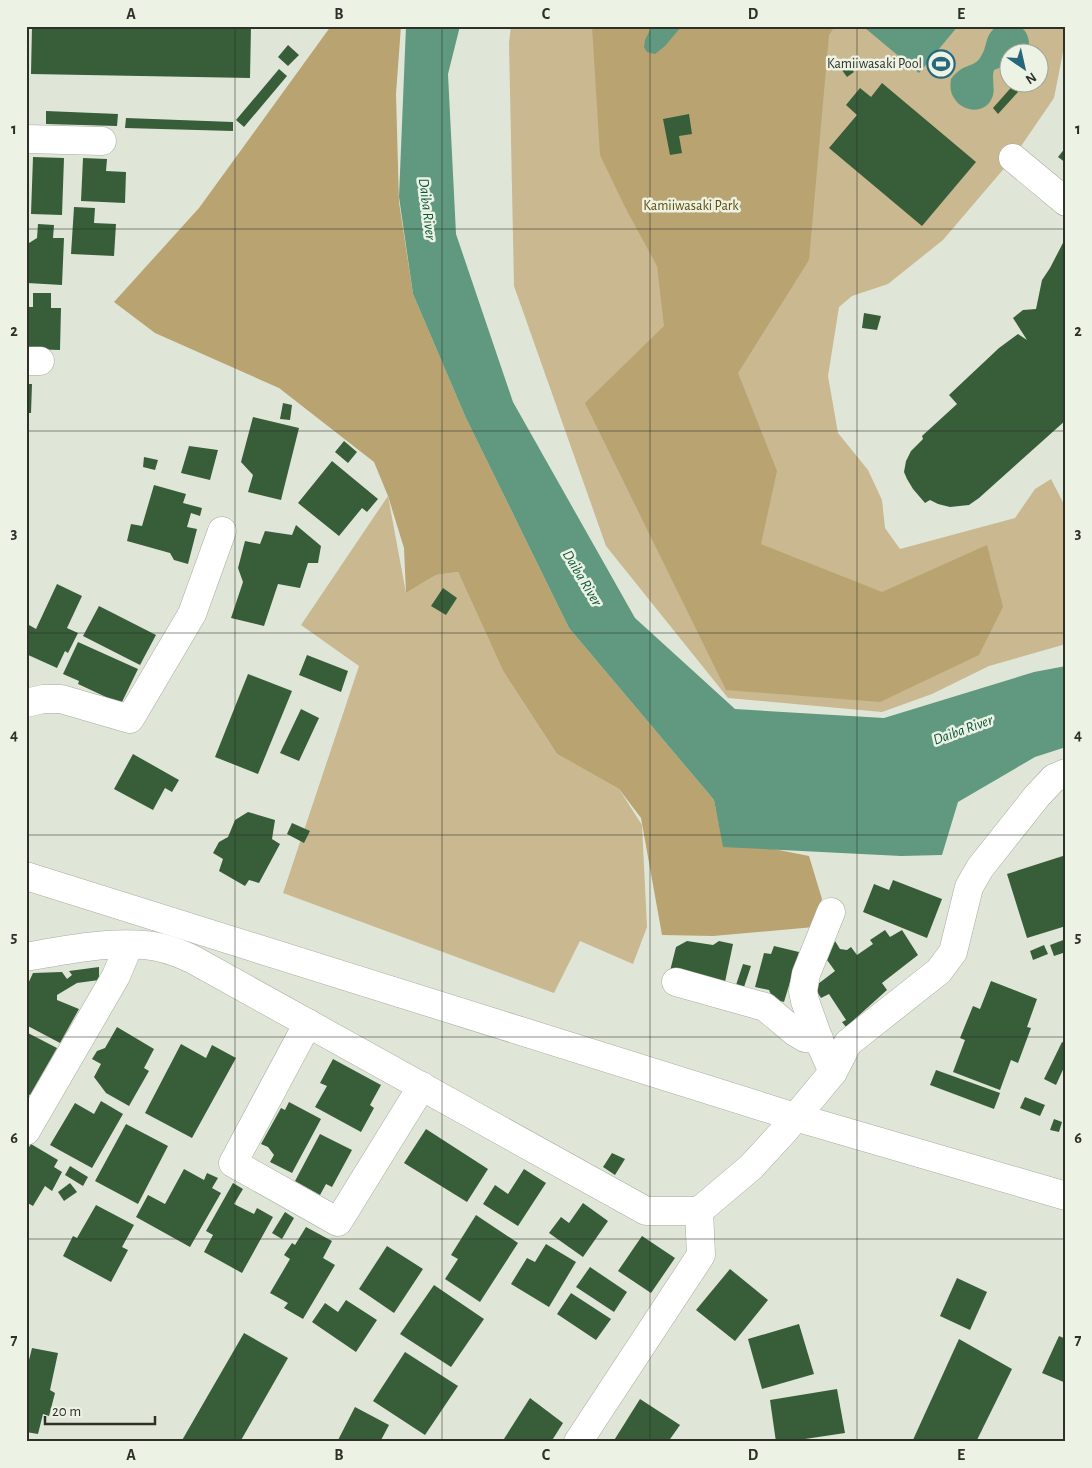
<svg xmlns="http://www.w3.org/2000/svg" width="1092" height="1468" viewBox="0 0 1092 1468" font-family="'Alegreya Sans',sans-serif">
	<rect width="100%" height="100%" fill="#e0e6d7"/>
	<!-- green -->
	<g fill="#c9b890" fill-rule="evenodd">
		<path d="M511 26H1066V37L1054 98 1013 158 943 240 888 284 852 296 839 307 828 376 838 433 868 470 882 500 885 528 900 549 1015 518 1035 489 1051 479 1066 508V644L989 666 932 694 882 712 728 698 606 546 514 286 509 43ZM1010 52H1040V82H1010Z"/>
		<path d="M388 496 406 593 436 575 458 572 503 671 557 754 619 789 642 825 647 927 633 964 580 941 554 993 283 893 359 666 301 625Z"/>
	</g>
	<!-- forest -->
	<g fill="#b8a371">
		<path d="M331 26H401L396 94 399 202 413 294 465 416 569 628 714 800 722 839 809 856 822 899 814 927 713 936 662 935 641 818 619 789 557 754 503 671 458 572 436 575 406 593 404 548 388 496 374 462 279 388 155 333 114 302 199 208Z"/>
		<path d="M592 26H835L829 35 809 260 738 373 777 471 761 544 882 592 987 545 1003 607 979 655 880 702 726 690 585 403 664 326 657 266 625 207 600 155Z"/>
	</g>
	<!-- water -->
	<g fill="#60997f">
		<path d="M406 26H460L448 74 456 234 513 402 635 618 735 709 884 718 1034 672 1066 666V747L1035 757 958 802 942 855 901 856 723 847 714 800 569 628 465 416 413 294 399 197Z"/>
		<path d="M652 26H681V27L665 46 655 54 647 52 644 47 645 40Z"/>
		<path d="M867 26H958L919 73 865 28Z"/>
		<path d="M997 26C1003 26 1013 25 1019 27 1029 30 1030 44 1029 52H1010L1009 67 999 68 994 70C991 79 996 89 992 98 985 115 962 112 954 98 950 92 950 86 951 79 955 74 958 71 963 68 970 65 976 64 980 58 989 45 983 37 997 26Z"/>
	</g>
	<!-- building -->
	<g fill="#385d39">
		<path d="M32 26H251L250 78 31 74Z"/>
		<path d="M288 45 299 55 288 66 278 57Z"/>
		<path d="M846 61 854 72 847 77 839 66Z"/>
		<path d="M279 69 287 76 244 127 236 120Z"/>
		<path d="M1016 82H1027L998 114 993 108Z"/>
		<path d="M882 83 976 162 922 226 829 148 857 115 846 105 860 88 871 97Z"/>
		<path d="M46 111 118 114 117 126 46 124Z"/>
		<path d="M689 114 692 134 679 136 682 153 670 155 663 119Z"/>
		<path d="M126 118 233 122V131L125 128Z"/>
		<path d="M1066 147V163L1058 157Z"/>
		<path d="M33 157 64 158 62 215 31 214Z"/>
		<path d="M83 158 107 159 106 171 126 172 125 203 81 201Z"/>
		<path d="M74 207 95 208 94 223 116 224 114 256 71 254Z"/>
		<path d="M38 224 54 225 53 238H64L62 285 27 283 29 243 37 238Z"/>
		<path d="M1066 237V420L979 498 969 505 950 507 938 504 930 500 925 503 913 489 907 479 904 472 906 461 911 451 923 439 922 436 957 404 949 395 999 348 1018 334 1027 340 1013 318 1023 310 1036 309 1042 280 1050 268Z"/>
		<path d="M33 293H51V308H61L60 350 26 349 27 307H33Z"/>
		<path d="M864 313 881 316 877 330 862 328Z"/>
		<path d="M26 384H32L31 413H26Z"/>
		<path d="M283 403 292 405 290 420 280 419Z"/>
		<path d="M253 417 299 428 281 500 248 492 253 475 241 462Z"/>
		<path d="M344 441 357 452 348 463 335 452Z"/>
		<path d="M189 446 218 450 210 480 181 473Z"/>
		<path d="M144 457 158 460 155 470 143 467Z"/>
		<path d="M332 461 378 499 367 512 362 508 339 536 298 503Z"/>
		<path d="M154 485 186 494 183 503 202 508 200 516 191 513 187 527 197 529 188 564 174 560 170 553 127 541 131 524 142 526Z"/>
		<path d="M296 525 321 546 318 563H308L300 588 278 584 264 626 231 618 243 582 238 568 245 541 260 544 265 531 292 535Z"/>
		<path d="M57 584 82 596 67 628 78 633 68 653 65 651 57 668 26 654V631L29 625 36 629Z"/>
		<path d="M443 588 457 598 446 615 431 606Z"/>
		<path d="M99 606 156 635 140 665 83 636Z"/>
		<path d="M78 642 138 669 121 704 78 684 79 681 63 674Z"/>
		<path d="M307 655 348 671 341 692 299 675Z"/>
		<path d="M248 674 292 691 258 774 215 757Z"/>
		<path d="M301 709 319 718 299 761 280 753Z"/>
		<path d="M133 754 179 780 172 792 165 788 153 810 114 789Z"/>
		<path d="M248 812 275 820 272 839 280 844 259 883 249 880 245 886 219 871 223 859 213 853 219 842 228 837 235 820Z"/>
		<path d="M292 823 310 831 304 843 287 834Z"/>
		<path d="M1066 855V926L1027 938 1007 874Z"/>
		<path d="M893 880 942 899 927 938 863 912 874 884 889 890Z"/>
		<path d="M885 930 890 937 902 930 918 955 882 983 887 990 846 1027 842 1022 846 1020 829 994 821 998 814 987 835 971 827 960 835 941 840 949 847 950 851 947 857 955 873 944 870 940Z"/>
		<path d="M1066 939V952L1054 956 1050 945Z"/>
		<path d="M687 941 713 945 719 941 733 944 725 982 670 971 676 947Z"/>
		<path d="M1044 945 1048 954 1033 960 1030 951Z"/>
		<path d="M774 946 799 952 784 1002 773 999 769 990 755 987 764 953 771 954Z"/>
		<path d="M743 964 751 966 744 987 736 985Z"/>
		<path d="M99 967V980L77 983 57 995V1000L79 1009 60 1043 26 1025V988L33 973 62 972 67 979 72 975 69 971Z"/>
		<path d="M991 981 1037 999 1027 1027 1031 1028 1018 1063 1011 1060 1000 1090 953 1072 965 1040 960 1038 973 1006 980 1009Z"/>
		<path d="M117 1027 154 1049 144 1068 149 1071 129 1106 106 1093 94 1077 101 1064 92 1059 97 1051 105 1048Z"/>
		<path d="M26 1032 57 1048 30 1095 26 1094Z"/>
		<path d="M1062 1042 1066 1044V1063L1056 1085 1044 1079Z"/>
		<path d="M181 1044 206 1058 212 1045 236 1058 192 1138 145 1113Z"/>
		<path d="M333 1059 381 1085 370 1105 374 1108 361 1132 315 1107 327 1086 320 1083Z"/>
		<path d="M936 1070 1000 1093 994 1109 930 1085Z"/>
		<path d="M1025 1097 1045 1105 1040 1116 1020 1108Z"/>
		<path d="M101 1101 123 1114 92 1168 50 1145 75 1103 94 1114Z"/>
		<path d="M289 1102 321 1119 292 1173 270 1162 274 1155 268 1147 261 1144 281 1108 285 1110Z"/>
		<path d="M1054 1119 1062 1122 1059 1132 1050 1130Z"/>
		<path d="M126 1124 168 1146 138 1204 95 1181Z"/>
		<path d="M426 1129 488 1169 467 1202 404 1163Z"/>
		<path d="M320 1134 352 1150 332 1187 326 1184 320 1195 295 1181Z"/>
		<path d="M31 1144 58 1160 54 1167 62 1172 52 1191 45 1186 33 1206 26 1202V1152Z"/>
		<path d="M612 1153 625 1159 615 1175 603 1167Z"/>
		<path d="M70 1166 88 1177 83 1186 65 1175Z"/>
		<path d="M184 1169 204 1180 207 1173 218 1178 212 1188 221 1193 190 1247 136 1217 148 1195 165 1204Z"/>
		<path d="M524 1169 546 1183 518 1226 483 1204 495 1185 508 1194Z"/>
		<path d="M70 1183 77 1192 64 1201 58 1192Z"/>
		<path d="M233 1183 243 1189 234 1204 254 1214 257 1208 273 1217 242 1273 204 1252 213 1235 206 1231Z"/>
		<path d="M583 1203 608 1221 583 1257 549 1233 561 1217 569 1223Z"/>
		<path d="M96 1205 134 1225 122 1247 128 1250 111 1282 63 1256 73 1236 77 1238Z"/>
		<path d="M285 1212 294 1218 282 1239 272 1233Z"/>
		<path d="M476 1215 518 1243 480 1302 445 1279 458 1259 451 1255Z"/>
		<path d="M306 1227 332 1241 323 1258 335 1265 303 1319 284 1308 288 1303 270 1293 290 1259 284 1255 292 1243 295 1245Z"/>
		<path d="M642 1236 675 1258 651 1293 618 1271Z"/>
		<path d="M546 1244 576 1262 549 1307 511 1284 527 1258 535 1262Z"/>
		<path d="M387 1246 423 1269 394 1313 359 1289Z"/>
		<path d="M590 1267 627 1292 614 1312 576 1287Z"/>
		<path d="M730 1269 768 1300 735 1341 696 1310Z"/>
		<path d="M957 1278 987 1292 970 1330 940 1316Z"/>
		<path d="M434 1285 484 1319 451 1367 400 1334Z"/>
		<path d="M571 1293 611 1319 596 1340 557 1314Z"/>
		<path d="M346 1300 377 1320 356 1352 312 1322 325 1303 338 1312Z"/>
		<path d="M799 1324 814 1374 762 1389 748 1339Z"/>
		<path d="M244 1333 288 1358 240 1442H181Z"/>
		<path d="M1059 1336 1066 1339V1383L1042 1373Z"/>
		<path d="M959 1339 1012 1369 976 1442H912Z"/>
		<path d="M32 1348 58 1353 50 1390 55 1393 49 1416 43 1414 38 1434 26 1432V1363L28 1364Z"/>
		<path d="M405 1352 458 1386 425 1435 373 1401Z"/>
		<path d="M837 1389 845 1433 785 1442H776L770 1400Z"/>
		<path d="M530 1398 563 1423 551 1442H502Z"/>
		<path d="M640 1399 680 1425 668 1442H613Z"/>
		<path d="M355 1407 389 1425 380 1442H337Z"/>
	</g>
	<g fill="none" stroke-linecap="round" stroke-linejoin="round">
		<!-- minor casing -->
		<g stroke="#a6ac9e" stroke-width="29">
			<g id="minor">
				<path d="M26 139 102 141"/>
				<path d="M1013 158 1066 202"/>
				<path d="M26 361H40"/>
				<path d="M26 703 43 699H61L130 719 192 614 222 531"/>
				<path d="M26 876 795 1117 1066 1196"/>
				<path d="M831 912 806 974 803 991 805 1001 820 1043 833 1072"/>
				<path d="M26 957C65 950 105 942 144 945 161 946 177 952 192 959L646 1211H699L751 1167 785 1130 833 1072 848 1043 939 971 953 952 969 887 980 868 1037 796 1054 778 1066 773"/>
				<path d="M676 982 765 1007 795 1032 805 1038 819 1039"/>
				<path d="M308 1023 233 1163 338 1222 422 1086"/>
				<path d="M26 1131 116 976 129 945"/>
				<path d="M578 1442 701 1255 699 1211"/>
			</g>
		</g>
		<!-- minor -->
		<use href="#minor" stroke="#fff" stroke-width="28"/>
	</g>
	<!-- grid -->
	<path fill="none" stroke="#2e302a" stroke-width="1" stroke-opacity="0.55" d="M235 26V1442M442 26V1442M650 26V1442M857 26V1442M26 229H1066M26 431H1066M26 633H1066M26 835H1066M26 1037H1066M26 1239H1066"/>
	<!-- icons -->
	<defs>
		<g id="stadium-ring" transform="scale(1.4375)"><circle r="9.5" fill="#edf3e4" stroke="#26677b" stroke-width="1.5"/><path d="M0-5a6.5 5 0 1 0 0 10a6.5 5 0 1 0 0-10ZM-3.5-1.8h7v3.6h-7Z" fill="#26677b"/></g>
	</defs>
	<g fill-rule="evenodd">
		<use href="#stadium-ring" x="941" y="64"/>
	</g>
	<g text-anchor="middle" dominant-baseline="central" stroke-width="5" stroke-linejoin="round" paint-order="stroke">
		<!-- poi labels -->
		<g font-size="14" fill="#2e302a" stroke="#edf3e4" text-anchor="end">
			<text x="922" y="64">Kamiiwasaki Pool</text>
		</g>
		<!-- park labels -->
		<g font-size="14" fill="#5f4908" stroke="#edf3e4">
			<text x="691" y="206">Kamiiwasaki Park</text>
		</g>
		<!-- water labels -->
		<g font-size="15" font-style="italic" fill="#0b563d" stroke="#edf3e4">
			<text transform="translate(427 209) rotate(83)">Daiba River</text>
			<text transform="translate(582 578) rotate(59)">Daiba River</text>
			<text transform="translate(963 730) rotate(-20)">Daiba River</text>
		</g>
	</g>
	<!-- border -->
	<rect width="1092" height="1468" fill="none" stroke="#edf3e4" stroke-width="55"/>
	<!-- north arrow -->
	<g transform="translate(1024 68) rotate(146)"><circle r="24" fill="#edf3e4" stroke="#a1a59a"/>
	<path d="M0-4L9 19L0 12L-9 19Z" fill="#26677b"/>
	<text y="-8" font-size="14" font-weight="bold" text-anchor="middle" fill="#2e302a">N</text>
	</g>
	<!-- scale -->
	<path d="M45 1416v8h110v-8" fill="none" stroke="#2e302a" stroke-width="2.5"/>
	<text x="52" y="1416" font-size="15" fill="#2e302a" stroke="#edf3e4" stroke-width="4" paint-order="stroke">20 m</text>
	<rect x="28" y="28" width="1036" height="1412" fill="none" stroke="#2e302a" stroke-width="2"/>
	<g font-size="16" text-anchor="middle" font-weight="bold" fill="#2e302a">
		<text x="131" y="19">A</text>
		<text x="339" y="19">B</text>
		<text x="546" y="19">C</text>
		<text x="753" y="19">D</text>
		<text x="961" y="19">E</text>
		<text x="14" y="134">1</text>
		<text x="1078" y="134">1</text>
		<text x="14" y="336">2</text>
		<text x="1078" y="336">2</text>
		<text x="14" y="538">3</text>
		<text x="1078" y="538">3</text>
		<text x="14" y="740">4</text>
		<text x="1078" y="740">4</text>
		<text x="14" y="942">5</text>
		<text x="1078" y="942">5</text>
		<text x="14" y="1143">6</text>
		<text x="1078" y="1143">6</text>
		<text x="14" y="1345">7</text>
		<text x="1078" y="1345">7</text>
		<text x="131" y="1460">A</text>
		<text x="339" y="1460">B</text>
		<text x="546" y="1460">C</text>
		<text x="753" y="1460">D</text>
		<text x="961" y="1460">E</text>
	</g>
</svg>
